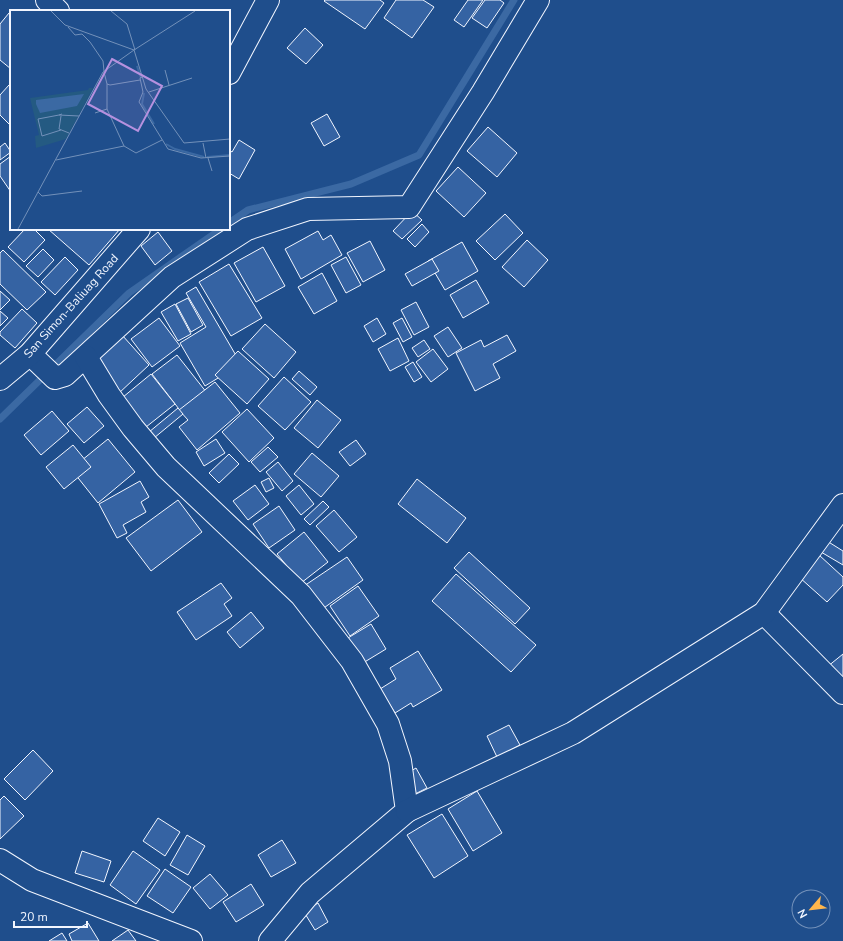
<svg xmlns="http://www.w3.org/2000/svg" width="843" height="941" viewBox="0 0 843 941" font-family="'Nunito Sans',sans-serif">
	<rect width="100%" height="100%" fill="#1f4e8c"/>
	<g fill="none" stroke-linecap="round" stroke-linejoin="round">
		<!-- stream -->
		<g stroke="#3b69a3" stroke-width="7">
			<path d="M229 223 248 210 351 184 419 155 514 0"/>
			<path d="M0 419 129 293 221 229"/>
		</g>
	</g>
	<!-- building -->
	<g fill="#3563a3" stroke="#f2f6ff">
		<path d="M325 0H380L384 3 365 29 324 1Z"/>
		<path d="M396 0H423L434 7 412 38 384 18Z"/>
		<path d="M468 0H483L464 27 454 20Z"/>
		<path d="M485 0H500L504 3 487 28 472 18Z"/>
		<path d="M9 13 11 15V69L0 60V24Z"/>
		<path d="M305 28 323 45 306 64 287 48Z"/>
		<path d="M9 85 11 87V126L0 115V95Z"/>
		<path d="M327 114 340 137 324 146 311 123Z"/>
		<path d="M488 127 517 153 497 177 467 151Z"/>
		<path d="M239 140 255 150 239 179 229 173V150L232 152Z"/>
		<path d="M5 143 11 152 0 160V147Z"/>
		<path d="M11 156V192L0 176V164Z"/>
		<path d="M458 167 486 193 464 217 436 191Z"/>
		<path d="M412 211 422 220 402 239 393 231Z"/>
		<path d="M505 214 523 233 495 260 476 241Z"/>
		<path d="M422 224 429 232 415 247 407 239Z"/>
		<path d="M25 229H34L45 240 24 262 8 247Z"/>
		<path d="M48 229H120L89 265Z"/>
		<path d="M318 231 323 240 331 235 342 255 301 279 285 249Z"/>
		<path d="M158 232 172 251 155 265 141 246Z"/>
		<path d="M527 240 548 260 524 287 502 267Z"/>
		<path d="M370 241 385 270 363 282 347 253Z"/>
		<path d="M462 242 478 271 445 290 428 261Z"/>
		<path d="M263 247 285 286 256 302 234 263Z"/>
		<path d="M43 249 54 260 38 277 26 266Z"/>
		<path d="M3 250 46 292 27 310 0 284V253Z"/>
		<path d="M65 257 78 270 55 295 41 282Z"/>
		<path d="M346 257 361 285 346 293 331 265Z"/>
		<path d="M432 259 439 271 412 286 405 274Z"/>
		<path d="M229 264 262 318 231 336 199 282Z"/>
		<path d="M322 273 337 301 314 314 298 287Z"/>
		<path d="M476 280 489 303 463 318 450 295Z"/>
		<path d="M196 287 241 364 205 386 180 343 206 327 186 293Z"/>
		<path d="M0 291 10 300 0 310Z"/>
		<path d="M188 298 203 325 191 332 176 304Z"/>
		<path d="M416 302 429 327 414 335 401 310Z"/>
		<path d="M175 304 191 334 178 341 161 312Z"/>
		<path d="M22 309 37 323 15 348 0 335V332Z"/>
		<path d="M0 311 8 318 0 326Z"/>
		<path d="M159 318 180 346 152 367 131 339Z"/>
		<path d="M377 318 386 334 373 342 364 326Z"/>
		<path d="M402 318 412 337 403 342 393 323Z"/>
		<path d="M265 324 296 352 274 378 242 349Z"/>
		<path d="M448 327 462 348 448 357 434 336Z"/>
		<path d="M122 335 149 365 118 394 91 363Z"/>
		<path d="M507 335 516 351 493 364 500 378 475 391 456 353 481 340 484 347Z"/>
		<path d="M398 338 409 361 390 371 378 349Z"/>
		<path d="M424 340 430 349 418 357 412 348Z"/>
		<path d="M433 349 448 369 431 382 416 362Z"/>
		<path d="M238 351 269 379 247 404 215 375Z"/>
		<path d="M177 355 207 393 182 413 152 374Z"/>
		<path d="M413 362 422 377 414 382 405 367Z"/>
		<path d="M299 371 317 387 310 395 292 379Z"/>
		<path d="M151 374 175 404 141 431 117 402Z"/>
		<path d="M284 377 311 402 285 430 258 406Z"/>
		<path d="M215 382 240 413 197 450 179 427 188 420 179 410Z"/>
		<path d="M317 400 341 420 318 448 294 428Z"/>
		<path d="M87 407 104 426 84 443 67 424Z"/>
		<path d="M178 408 183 414 148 443 143 437Z"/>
		<path d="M247 409 274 438 249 462 222 432Z"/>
		<path d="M52 411 69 431 41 455 24 435Z"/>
		<path d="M108 439 135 472 98 503 71 469Z"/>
		<path d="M216 439 225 453 204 466 196 452Z"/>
		<path d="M356 440 366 454 350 466 339 452Z"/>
		<path d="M73 445 91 467 64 489 46 467Z"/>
		<path d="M268 447 278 457 260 472 251 462Z"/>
		<path d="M312 453 339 476 321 497 294 474Z"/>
		<path d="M229 454 239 464 219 483 209 473Z"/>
		<path d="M278 462 293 481 282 491 266 472Z"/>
		<path d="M269 478 274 488 266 492 261 482Z"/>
		<path d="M417 479 466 518 447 543 398 504Z"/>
		<path d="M140 481 149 497 141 502 146 512 123 525 127 533 117 538 99 504Z"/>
		<path d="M255 485 269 504 248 520 233 501Z"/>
		<path d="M299 485 314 504 301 515 286 496Z"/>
		<path d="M178 500 202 532 151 571 126 538Z"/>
		<path d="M323 501 329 507 310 525 304 519Z"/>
		<path d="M279 506 295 530 269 548 253 524Z"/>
		<path d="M334 510 357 537 339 552 316 526Z"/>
		<path d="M304 532 328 562 301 583 277 554Z"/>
		<path d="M827 541 843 551V565L821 552Z"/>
		<path d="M469 552 530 608 515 624 454 568Z"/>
		<path d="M819 555 843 577V585L827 602 799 577Z"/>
		<path d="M347 557 363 580 321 610 304 586Z"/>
		<path d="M456 574 536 645 511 672 432 601Z"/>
		<path d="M221 583 232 598 224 604 232 616 196 640 177 612Z"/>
		<path d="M358 586 379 616 350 636 330 606Z"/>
		<path d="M251 612 264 628 240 648 227 632Z"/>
		<path d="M371 624 386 649 358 666 343 641Z"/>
		<path d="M418 651 442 690 413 707 411 703 395 713 380 689 396 679 390 668Z"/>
		<path d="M843 654V685L827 667Z"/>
		<path d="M509 725 520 745 497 757 487 736Z"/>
		<path d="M33 750 53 771 25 800 4 779Z"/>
		<path d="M416 768 427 788 415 794 404 775Z"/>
		<path d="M477 791 502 833 473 851 448 809Z"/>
		<path d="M4 796 24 816 0 839V800Z"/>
		<path d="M442 814 468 856 434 878 407 835Z"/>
		<path d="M158 818 180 832 165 856 143 841Z"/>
		<path d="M187 835 205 846 188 875 170 865Z"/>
		<path d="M282 840 296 863 271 877 258 855Z"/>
		<path d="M82 851 111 861 104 882 75 873Z"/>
		<path d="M133 851 160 870 136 904 110 885Z"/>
		<path d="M165 869 191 887 173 913 147 896Z"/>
		<path d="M210 874 228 895 210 909 193 888Z"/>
		<path d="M251 884 264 905 236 922 223 902Z"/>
		<path d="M318 903 328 922 315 930 304 912Z"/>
		<path d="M88 923 99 941H72L69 934Z"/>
		<path d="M128 930 136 941H112Z"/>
		<path d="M62 933 67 941H49Z"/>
	</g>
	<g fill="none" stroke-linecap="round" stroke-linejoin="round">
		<!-- minor casing -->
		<g stroke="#f2f6ff" stroke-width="24">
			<g id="minor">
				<path d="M47 0 58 11"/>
				<path d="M30 354 55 378 65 375 172 277 247 229 308 209 409 207 483 92 538 0"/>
				<path d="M86 357 109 395 133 428 166 467 301 595 352 661 388 724 400 761 407 811 310 893 270 941"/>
				<path d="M764 613 843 693"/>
				<path d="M407 811 573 733 764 613 843 505"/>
			</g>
		</g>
		<!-- major casing -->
		<g stroke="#f2f6ff" stroke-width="24">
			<g id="major">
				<path d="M229 73 268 0"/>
				<path d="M0 379 30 354 139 229"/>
				<path d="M0 860 32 880 191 941"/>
			</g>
		</g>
		<!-- minor -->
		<use href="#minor" stroke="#1f4e8c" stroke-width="22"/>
		<!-- major -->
		<use href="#major" stroke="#1f4e8c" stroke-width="22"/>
	</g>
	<g text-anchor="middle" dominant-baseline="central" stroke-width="3" stroke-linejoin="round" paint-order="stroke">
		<!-- street labels -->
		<g font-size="12" fill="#f2f6ff" stroke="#1f4e8c">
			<text transform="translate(71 306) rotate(-48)">San Simon-Baliuag Road</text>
		</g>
	</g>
	<!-- overview -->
	<g transform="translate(10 10)">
		<rect width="220" height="220" fill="#1f4e8c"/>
		<path d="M79 78H83L56 129 26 138 25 126 29 125 20 88 78 80Z" fill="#245a82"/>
		<path d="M74 84 67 96 30 103 26 94V90Z" fill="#3b69a3"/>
		<path fill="none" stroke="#3b69a3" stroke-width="2" d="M127 56 131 68M134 83 132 94 144 114M156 134 165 139 194 147M197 147 220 145"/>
		<path fill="none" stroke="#7391ba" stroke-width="1" d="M41 1 55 15 124 40 136 79 174 133 220 129M101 1 117 14 125 40M58 17 65 25 72 24 80 32 93 51 94 61M124 40 185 1M155 60 159 75M94 62 97 74 100 75 130 70M132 67 130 68 133 82 129 92 158 139 191 148 220 146M97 74V99L114 136M139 82 182 68M85 103 97 99M52 104 49 105 69 106M49 105 28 109 32 126 51 120M51 106 49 119 59 123M193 133 196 148M198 148 202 161M46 150 114 136 126 143 152 130M28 182 32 186 72 181M8 219 93 62 124 40"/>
		<path fill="#b691df" fill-opacity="0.15" stroke="#b691df" stroke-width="2" d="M102 49 152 76 128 121 78 94Z"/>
		<rect width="220" height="220" fill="none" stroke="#f2f6ff" stroke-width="2"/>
	</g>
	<!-- north arrow -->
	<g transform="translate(811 909) rotate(242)"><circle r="19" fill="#1f4e8c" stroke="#7391ba"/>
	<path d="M0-3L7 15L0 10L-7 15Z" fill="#ffb74d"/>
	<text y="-6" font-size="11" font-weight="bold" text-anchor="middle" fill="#f2f6ff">N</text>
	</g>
	<!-- scale -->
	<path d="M14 921v6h73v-6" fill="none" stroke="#f2f6ff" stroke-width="2"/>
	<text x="20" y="921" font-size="12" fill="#f2f6ff" stroke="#1f4e8c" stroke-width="3" paint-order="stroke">20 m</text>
</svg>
